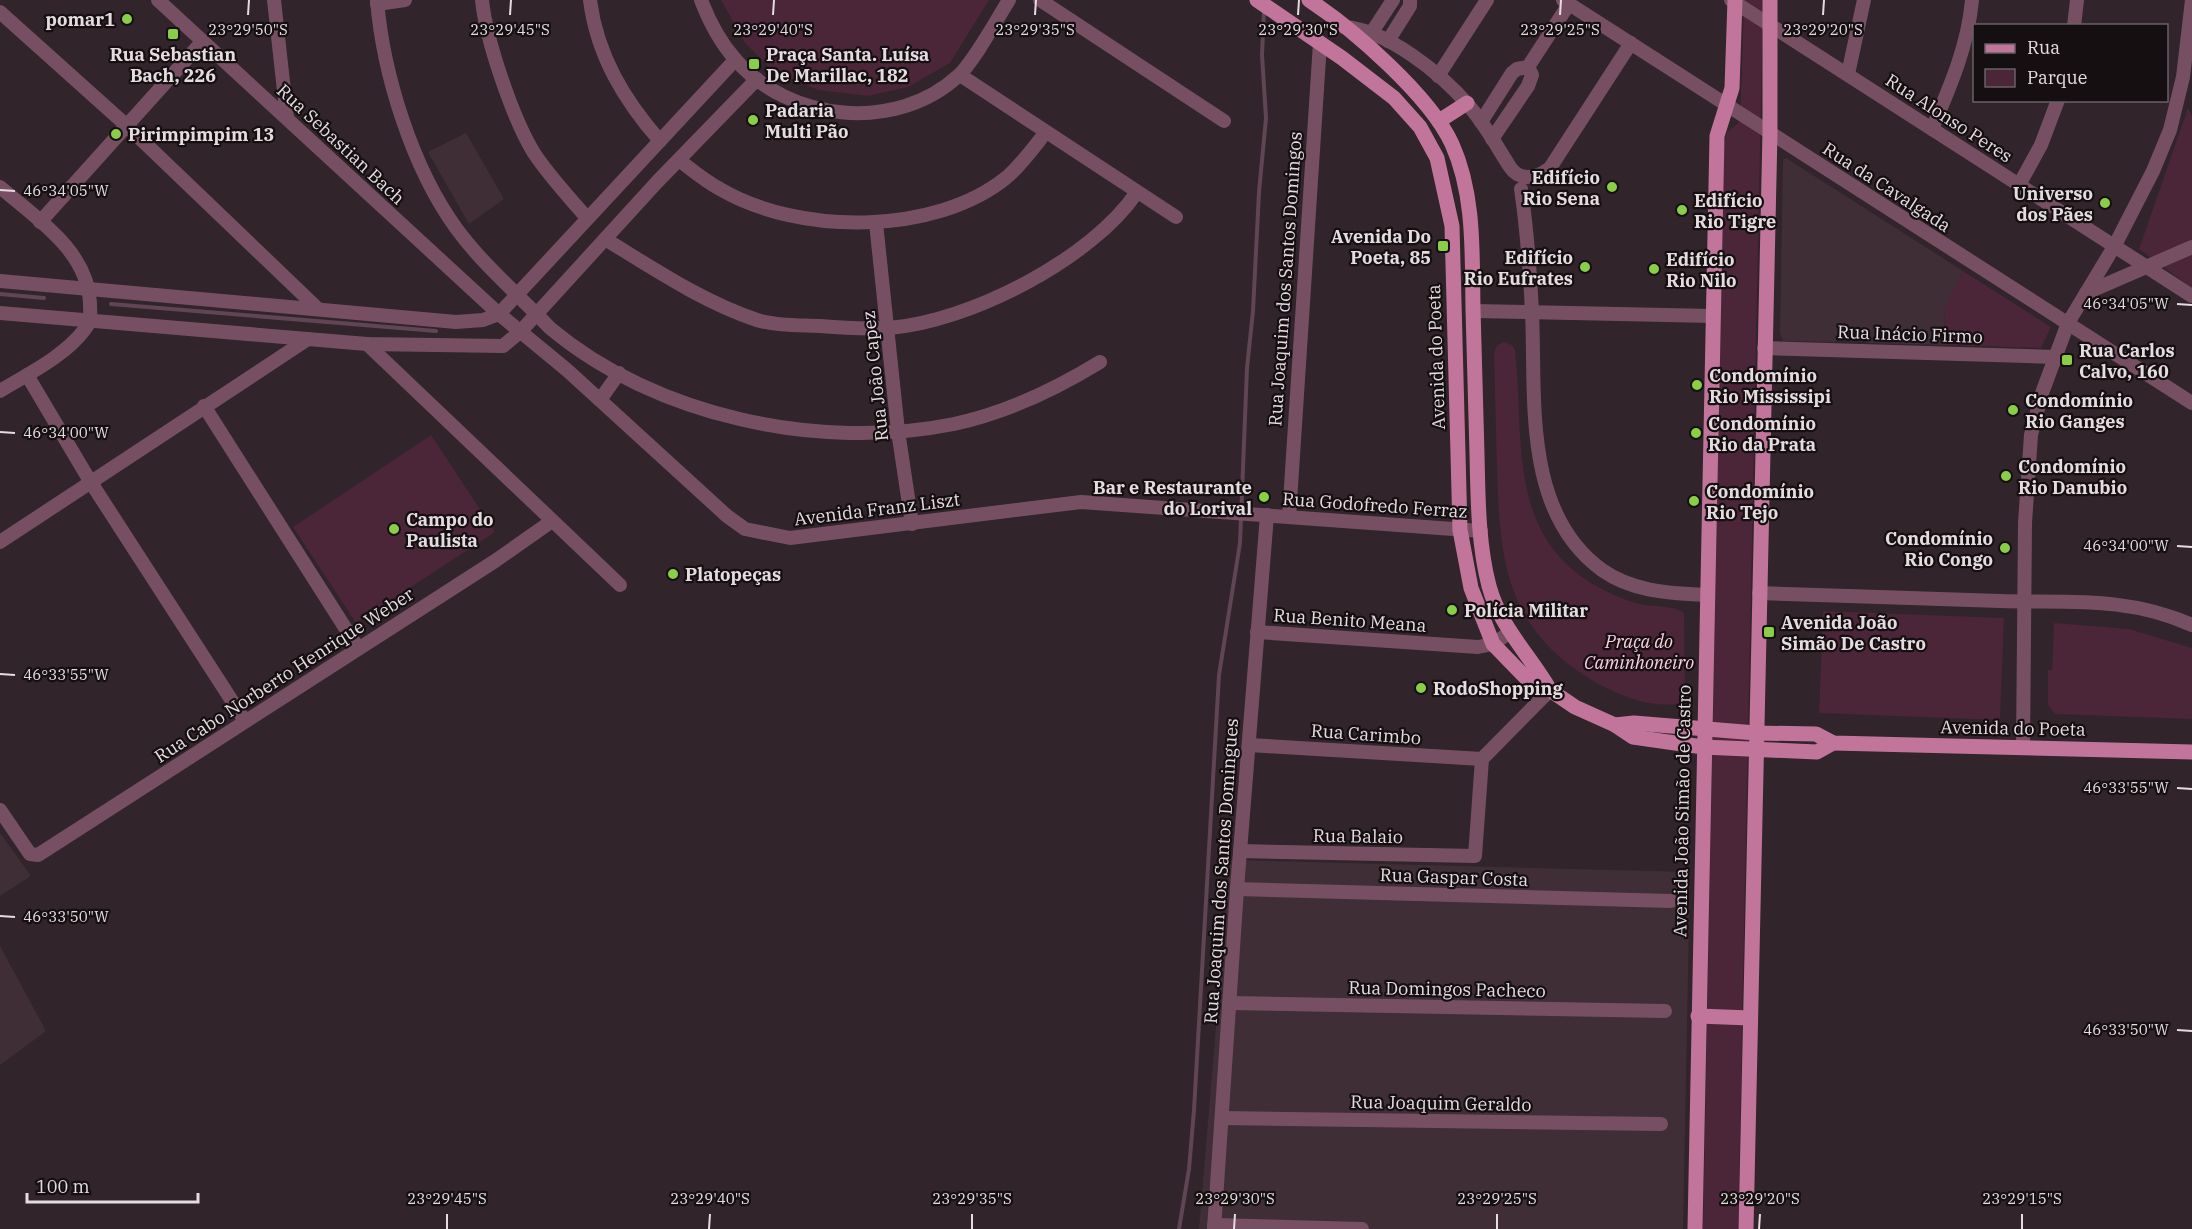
<svg xmlns="http://www.w3.org/2000/svg" width="2192" height="1229" viewBox="0 0 2192 1229" font-family="'IBM Plex Serif',serif">
	<rect width="100%" height="100%" fill="#31242a"/>
	<!-- built -->
	<g fill="#3f2e35">
		<path d="M466 133 504 199 469 224 428 152Z"/>
		<path d="M1786 158 1963 271 1945 307 1944 345 1867 343 1865 332H1840L1835 342 1783 341 1780 332 1783 160Z"/>
		<path d="M0 833 31 876 0 896Z"/>
		<path d="M1230 860 1690 872 1683 1229H1199Z"/>
		<path d="M0 946 46 1031 0 1065Z"/>
	</g>
	<!-- green -->
	<g fill="#4b2538">
		<path d="M721 0H989L950 63 908 87 868 96 818 90 773 71 745 43Z"/>
		<path d="M1744 0H1763L1738 1229H1703L1724 145 1727 132 1740 122Z"/>
		<path d="M2188 108 2192 116V288L2139 249Z"/>
		<path d="M1963 271 2051 327 2041 348 1944 345 1945 307Z"/>
		<path d="M1504 342 1512 345 1515 350C1525 438 1505 535 1598 587 1611 594 1625 600 1640 604 1653 607 1674 605 1684 613L1685 695 1678 704C1650 708 1618 695 1595 682 1507 630 1500 565 1497 471 1496 432 1495 392 1494 353L1497 345Z"/>
		<path d="M431 435 495 532 356 623 293 527Z"/>
		<path d="M1823 611 2004 618 2000 720 1819 713Z"/>
		<path d="M2054 623 2129 629 2192 648V719L2055 714 2048 705V670H2052Z"/>
	</g>
	<g fill="none" stroke-linecap="round" stroke-linejoin="round">
		<!-- stream -->
		<g stroke="#604554" stroke-width="4">
			<path d="M0 294 44 298"/>
			<path d="M111 304 436 331"/>
			<path d="M1179 1229 1189 1169 1194 1110 1219 675 1240 543 1247 368 1253 311 1259 192 1266 118 1262 55 1264 10"/>
		</g>
		<!-- minor -->
		<g stroke="#765062" stroke-width="14">
			<path d="M158 0 499 314 567 370 727 516 745 529 790 538 1081 502 1481 531"/>
			<path d="M274 0 287 118"/>
			<path d="M377 0C383 74 412 167 456 228 483 265 519 295 550 328 656 417 820 451 954 424 1005 413 1056 389 1100 362"/>
			<path d="M482 0C486 40 513 119 534 153 549 176 569 197 587 218"/>
			<path d="M590 0C597 55 624 100 660 141"/>
			<path d="M701 0C709 21 720 42 735 59 789 122 896 133 958 76 973 63 997 19 1009 0"/>
			<path d="M1040 0 1224 121"/>
			<path d="M1563 0 2192 403"/>
			<path d="M1731 0 2192 296"/>
			<path d="M377 4 405 0"/>
			<path d="M0 12 126 125 317 308"/>
			<path d="M2074 26 2077 0"/>
			<path d="M1344 27C1386 29 1442 74 1469 106 1485 124 1497 147 1510 167 1520 182 1537 178 1550 168L1631 43"/>
			<path d="M1372 32 1393 0"/>
			<path d="M1388 41 1410 6V0"/>
			<path d="M1848 74 1864 0"/>
			<path d="M960 75 1176 217"/>
			<path d="M1438 76 1487 0"/>
			<path d="M1481 122 1512 73 1517 69 1528 67 1569 4"/>
			<path d="M1932 129C1950 87 1968 46 1972 0"/>
			<path d="M1492 139 1528 86 1532 75 1528 67"/>
			<path d="M679 160C692 170 705 181 720 189 798 235 935 236 1007 177 1022 164 1034 147 1046 132"/>
			<path d="M2019 185 2041 145 2058 100"/>
			<path d="M0 187C36 218 88 251 90 303 90 313 92 321 85 329 65 356 28 374 0 391"/>
			<path d="M1521 189C1527 230 1530 271 1532 312 1536 397 1522 512 1602 570 1633 592 1670 593 1706 595"/>
			<path d="M40 222 202 42"/>
			<path d="M876 223 898 431 912 524"/>
			<path d="M605 239C654 269 703 302 757 320 776 326 801 325 820 326 843 328 866 329 889 328 969 322 1092 259 1137 192"/>
			<path d="M0 281 456 322 483 320 499 314 735 60"/>
			<path d="M2086 293 2192 247"/>
			<path d="M1473 311 1713 316"/>
			<path d="M0 313 367 344 503 346 521 331 657 182 757 79"/>
			<path d="M367 344 620 585"/>
			<path d="M1764 348 2055 357"/>
			<path d="M27 375 90 481 245 721"/>
			<path d="M600 400 619 373"/>
			<path d="M204 406 358 648"/>
			<path d="M1289 517 1320 43"/>
			<path d="M0 542 308 339"/>
			<path d="M1759 593C1839 596 1920 598 2000 601 2069 603 2127 596 2192 625"/>
			<path d="M1257 632 1478 647 1493 644 1509 633"/>
			<path d="M1249 745 1482 759"/>
			<path d="M2023 748 2025 523 2031 435 2042 393 2068 323 2115 245 2153 171 2170 130 2183 77 2192 0"/>
			<path d="M0 810 30 854 38 855 495 561 552 521"/>
			<path d="M1240 851 1475 856 1482 759 1550 690"/>
			<path d="M1237 889 1671 901"/>
			<path d="M1229 1003 1665 1011"/>
			<path d="M1222 1118 1661 1124"/>
			<path d="M1214 1225 1362 1229"/>
			<path d="M1214 1229 1237 889 1267 515"/>
		</g>
		<!-- major -->
		<g stroke="#c2759a" stroke-width="15">
			<path d="M1257 0 1342 58 1394 98 1420 127 1437 158 1452 226 1460 530 1471 588 1493 644 1530 682 1550 690 1575 707 1615 725 1633 737 1703 747 1817 752 1833 743"/>
			<path d="M1309 0C1353 29 1430 96 1452 144 1475 195 1472 254 1473 309 1474 358 1476 406 1477 454 1478 498 1478 544 1489 586 1500 627 1529 654 1550 690"/>
			<path d="M1439 121 1467 103"/>
			<path d="M1615 725 1634 723 1756 733 1816 734 1833 743 2192 752"/>
			<path d="M1698 1016 1750 1018"/>
			<path d="M1695 1229 1717 136 1732 88 1735 0"/>
			<path d="M1746 1229 1770 132V0"/>
		</g>
	</g>
	<!-- ticks -->
	<path fill="none" stroke="#e5dce0" stroke-width="2" d="M248 15 249 0M510 15 511 0M773 15 774 0M1035 15 1036 0M1298 15 1299 0M1560 15 1561 0M1823 15 1824 0M0 190 15 191M2177 304 2192 305M0 432 15 433M2177 546 2192 547M0 674 15 675M2177 788 2192 789M0 916 15 917M2177 1030 2192 1031M447 1229V1214M709 1229 710 1214M972 1229V1214M1234 1229 1235 1214M1497 1229V1214M1759 1229 1760 1214M2022 1229V1214"/>
	<!-- markers -->
	<g fill="#8ace47" stroke="#150f12" stroke-width="2">
		<circle cx="127" cy="19" r="6"/>
		<rect x="167" y="28" width="12" height="12" rx="3"/>
		<rect x="748" y="58" width="12" height="12" rx="3"/>
		<circle cx="753" cy="120" r="6"/>
		<circle cx="116" cy="134" r="6"/>
		<circle cx="1612" cy="187" r="6"/>
		<circle cx="2105" cy="203" r="6"/>
		<circle cx="1682" cy="210" r="6"/>
		<rect x="1437" y="240" width="12" height="12" rx="3"/>
		<circle cx="1585" cy="267" r="6"/>
		<circle cx="1654" cy="269" r="6"/>
		<rect x="2061" y="354" width="12" height="12" rx="3"/>
		<circle cx="1697" cy="385" r="6"/>
		<circle cx="2013" cy="410" r="6"/>
		<circle cx="1696" cy="433" r="6"/>
		<circle cx="2006" cy="476" r="6"/>
		<circle cx="1264" cy="497" r="6"/>
		<circle cx="1694" cy="501" r="6"/>
		<circle cx="394" cy="529" r="6"/>
		<circle cx="2005" cy="548" r="6"/>
		<circle cx="673" cy="574" r="6"/>
		<circle cx="1452" cy="610" r="6"/>
		<rect x="1763" y="626" width="12" height="12" rx="3"/>
		<circle cx="1421" cy="688" r="6"/>
	</g>
	<g text-anchor="middle" dominant-baseline="central" stroke-width="4.5" stroke-linejoin="round" paint-order="stroke">
		<!-- poi labels -->
		<g font-size="18" font-weight="bold" fill="#e5dce0" stroke="#150f12" text-anchor="start">
			<text x="115" y="19" text-anchor="end">pomar1</text>
			<text x="173" y="54" text-anchor="middle">Rua Sebastian<tspan x="173" dy="21">Bach, 226</tspan></text>
			<text x="766" y="54">Praça Santa. Luísa<tspan x="766" dy="21">De Marillac, 182</tspan></text>
			<text x="765" y="110">Padaria<tspan x="765" dy="21">Multi Pão</tspan></text>
			<text x="128" y="134">Pirimpimpim 13</text>
			<text x="1600" y="177" text-anchor="end">Edifício<tspan x="1600" dy="21">Rio Sena</tspan></text>
			<text x="2093" y="193" text-anchor="end">Universo<tspan x="2093" dy="21">dos Pães</tspan></text>
			<text x="1694" y="200">Edifício<tspan x="1694" dy="21">Rio Tigre</tspan></text>
			<text x="1431" y="236" text-anchor="end">Avenida Do<tspan x="1431" dy="21">Poeta, 85</tspan></text>
			<text x="1573" y="257" text-anchor="end">Edifício<tspan x="1573" dy="21">Rio Eufrates</tspan></text>
			<text x="1666" y="259">Edifício<tspan x="1666" dy="21">Rio Nilo</tspan></text>
			<text x="2079" y="350">Rua Carlos<tspan x="2079" dy="21">Calvo, 160</tspan></text>
			<text x="1709" y="375">Condomínio<tspan x="1709" dy="21">Rio Mississipi</tspan></text>
			<text x="2025" y="400">Condomínio<tspan x="2025" dy="21">Rio Ganges</tspan></text>
			<text x="1708" y="423">Condomínio<tspan x="1708" dy="21">Rio da Prata</tspan></text>
			<text x="2018" y="466">Condomínio<tspan x="2018" dy="21">Rio Danubio</tspan></text>
			<text x="1252" y="487" text-anchor="end">Bar e Restaurante<tspan x="1252" dy="21">do Lorival</tspan></text>
			<text x="1706" y="491">Condomínio<tspan x="1706" dy="21">Rio Tejo</tspan></text>
			<text x="406" y="519">Campo do<tspan x="406" dy="21">Paulista</tspan></text>
			<text x="1993" y="538" text-anchor="end">Condomínio<tspan x="1993" dy="21">Rio Congo</tspan></text>
			<text x="685" y="574">Platopeças</text>
			<text x="1464" y="610">Polícia Militar</text>
			<text x="1781" y="622">Avenida João<tspan x="1781" dy="21">Simão De Castro</tspan></text>
			<text x="1433" y="688">RodoShopping</text>
		</g>
		<!-- street labels -->
		<g font-size="18" fill="#e5dce0" stroke="#150f12">
			<text transform="translate(1949 118) rotate(33)">Rua Alonso Peres</text>
			<text transform="translate(341 144) rotate(43)">Rua Sebastian Bach</text>
			<text transform="translate(1887 187) rotate(33)">Rua da Cavalgada</text>
			<text transform="translate(1285 279) rotate(-86)">Rua Joaquim dos Santos Domingos</text>
			<text transform="translate(1910 334) rotate(2)">Rua Inácio Firmo</text>
			<text transform="translate(1436 357) rotate(-92)">Avenida do Poeta</text>
			<text transform="translate(875 376) rotate(-96)">Rua João Capez</text>
			<text transform="translate(1375 505) rotate(4)">Rua Godofredo Ferraz</text>
			<text transform="translate(877 509) rotate(-7)">Avenida Franz Liszt</text>
			<text transform="translate(1350 620) rotate(4)">Rua Benito Meana</text>
			<text transform="translate(284 675) rotate(-33)">Rua Cabo Norberto Henrique Weber</text>
			<text transform="translate(2013 728) rotate(1)">Avenida do Poeta</text>
			<text transform="translate(1366 734) rotate(4)">Rua Carimbo</text>
			<text transform="translate(1682 811) rotate(-89)">Avenida João Simão de Castro</text>
			<text transform="translate(1358 836) rotate(1)">Rua Balaio</text>
			<text transform="translate(1221 871) rotate(-86)">Rua Joaquim dos Santos Domingues</text>
			<text transform="translate(1454 877) rotate(2)">Rua Gaspar Costa</text>
			<text transform="translate(1447 989) rotate(1)">Rua Domingos Pacheco</text>
			<text transform="translate(1441 1103) rotate(1)">Rua Joaquim Geraldo</text>
		</g>
		<!-- park labels -->
		<g font-size="18" font-style="italic" fill="#fccee2" stroke="#150f12">
			<text x="1639" y="641">Praça do<tspan x="1639" dy="21">Caminhoneiro</tspan></text>
		</g>
	</g>
	<g font-size="15" text-anchor="middle" fill="#e5dce0" stroke="#150f12" stroke-width="4.5" stroke-linejoin="round" paint-order="stroke">
		<text x="510" y="35">23°29'45"S</text>
		<text x="773" y="35">23°29'40"S</text>
		<text x="1035" y="35">23°29'35"S</text>
		<text x="1298" y="35">23°29'30"S</text>
		<text x="248" y="35">23°29'50"S</text>
		<text x="1560" y="35">23°29'25"S</text>
		<text x="1823" y="35">23°29'20"S</text>
		<text x="66" y="196">46°34'05"W</text>
		<text x="2126" y="309">46°34'05"W</text>
		<text x="66" y="438">46°34'00"W</text>
		<text x="2126" y="551">46°34'00"W</text>
		<text x="66" y="680">46°33'55"W</text>
		<text x="2126" y="793">46°33'55"W</text>
		<text x="66" y="922">46°33'50"W</text>
		<text x="2126" y="1035">46°33'50"W</text>
		<text x="447" y="1204">23°29'45"S</text>
		<text x="710" y="1204">23°29'40"S</text>
		<text x="972" y="1204">23°29'35"S</text>
		<text x="1235" y="1204">23°29'30"S</text>
		<text x="1497" y="1204">23°29'25"S</text>
		<text x="1760" y="1204">23°29'20"S</text>
		<text x="2022" y="1204">23°29'15"S</text>
	</g>
	<!-- legend -->
	<rect x="1973" y="24" width="195" height="78" fill="#150f12" stroke="#686164" stroke-width="1.5"/>
	<rect x="1985" y="44" width="30" height="9" fill="#c2759a" stroke="#686164" stroke-width="1.5"/>
	<text x="2027" y="54" font-size="18" fill="#e5dce0">Rua</text>
	<rect x="1985" y="69" width="30" height="18" fill="#4b2538" stroke="#686164" stroke-width="1.5"/>
	<text x="2027" y="84" font-size="18" fill="#e5dce0">Parque</text>
	<!-- scale -->
	<path d="M27 1193v9h171v-9" fill="none" stroke="#e5dce0" stroke-width="3"/>
	<text x="36" y="1193" font-size="18" fill="#e5dce0" stroke="#150f12" stroke-width="4.5" paint-order="stroke">100 m</text>
</svg>
